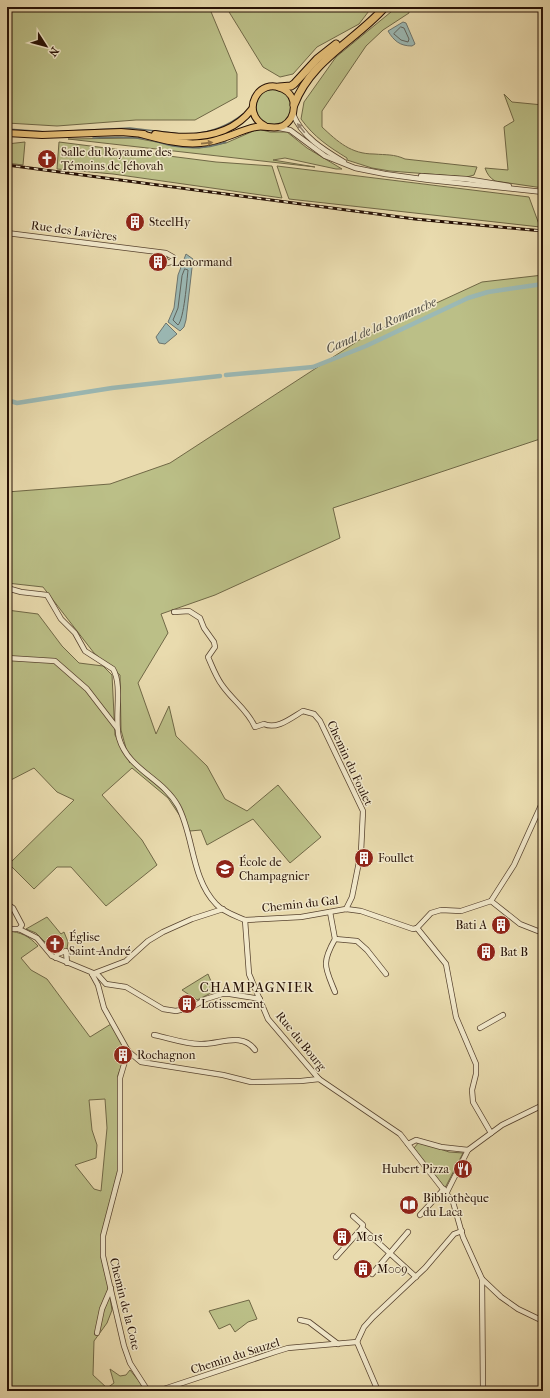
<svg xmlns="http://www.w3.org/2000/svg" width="550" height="1398" viewBox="0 0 550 1398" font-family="'IM FELL French Canon',serif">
	<rect width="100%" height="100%" fill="#e9dbae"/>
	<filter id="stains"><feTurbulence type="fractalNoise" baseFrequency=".005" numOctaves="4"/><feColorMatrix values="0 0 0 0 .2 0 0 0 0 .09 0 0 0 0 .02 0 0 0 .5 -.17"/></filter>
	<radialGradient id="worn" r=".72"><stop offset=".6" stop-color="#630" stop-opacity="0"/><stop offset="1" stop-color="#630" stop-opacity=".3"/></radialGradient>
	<!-- green -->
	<g fill="#bbbf87" stroke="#706846" fill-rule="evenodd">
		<path d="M7 7H209L237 74V97L195 120H136L57 126 7 123Z"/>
		<path d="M226 7H372L359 24 317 47 293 74 280 77 263 67Z"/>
		<path d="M397 7H409V13L383 30 366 46 322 111V127C338 142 351 154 374 154 386 155 394 154 405 159L477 167 474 175 467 177 390 171 372 168 347 160V158C329 147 314 137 301 119L304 102 336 57Z"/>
		<circle cx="274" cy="107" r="18"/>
		<path d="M504 94 512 102 543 105V188L495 181C490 178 487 174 485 168L508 170 504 127 514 121Z"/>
		<path d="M258 129 270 132H287L307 148 342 169H336L285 158 273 160 315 167 68 139 135 138 183 147 199 148 226 143Z"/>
		<path d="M25 142 23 165 7 163V144Z"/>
		<path d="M59 142 216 162 272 166 282 198 113 174 57 169Z"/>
		<path d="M277 166 529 197 540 227 289 199Z"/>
		<path d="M543 275V438L333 508 340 538 215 595 161 614 168 633 138 683 156 734 169 706 176 736 207 766 225 799 247 811 278 785 321 837 290 863 253 819 207 845 201 830 190 831 168 798 132 768 102 795 142 840 157 865 106 906 71 867H57L34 889 9 864 74 800 57 792 34 768 7 782V610L38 614 62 646 79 663 103 666 112 675 115 735 130 763 121 730 120 675 94 653 43 587 7 583V492L110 484 170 463 367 335 482 282Z"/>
		<path d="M47 917 61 934 64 932 68 942 67 949 55 954 50 950 63 945 59 937 45 942 36 933 26 929Z"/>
		<path d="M7 931C21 932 29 936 38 946L21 958 31 970 47 979 90 1037 111 1024 127 1051 118 1075 119 1174 102 1248 112 1310 107 1323 94 1341 93 1375 107 1388 114 1383 110 1369 120 1376 126 1375 130 1370 147 1391H7ZM105 1099 107 1128 101 1191 94 1189 75 1165 96 1158 97 1145 92 1130 89 1100Z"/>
		<path d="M208 974 215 991 197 1000 182 990Z"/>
		<path d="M419 1142 449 1152 463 1153 445 1188 414 1148Z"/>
		<path d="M249 1300 257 1319 248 1322 235 1332 230 1324 219 1329 209 1311Z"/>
	</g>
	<!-- water -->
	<g fill="#9bb9b5" stroke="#6c756f">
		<path d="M403 22 406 23 415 44 412 46C400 46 394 41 388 31Z"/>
		<path d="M186 254 193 259 186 320 184 327 180 331 168 322 174 308 178 275Z"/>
		<path d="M166 323 177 334 165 344 159 343 156 337Z"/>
	</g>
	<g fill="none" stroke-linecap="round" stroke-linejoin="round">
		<!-- shore -->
		<g stroke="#60645d" stroke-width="1">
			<path d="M401 27 404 28 409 39 408 42 401 40 394 34Z"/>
			<path d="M185 269 188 270C187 280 184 319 178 325L173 320 178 308 182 276Z"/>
		</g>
		<!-- stream -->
		<g stroke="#6c756f" stroke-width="1.5">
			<path d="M7 129 48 132 130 128 181 134"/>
			<path d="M192 134C211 132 228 126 243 114"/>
			<path d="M93 138C111 137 128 136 146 139 155 141 164 144 173 146 190 149 210 148 226 142"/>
		</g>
		<!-- canal -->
		<g stroke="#9bb9b5" stroke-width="4.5">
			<path d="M226 375 313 367 366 346 468 298 488 292 543 284"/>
			<path d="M7 400 17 403 112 388 220 376"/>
		</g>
		<!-- minor casing -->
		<g stroke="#57432f" stroke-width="6">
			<g id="minor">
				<path d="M293 114C302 137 324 150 344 162"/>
				<path d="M279 128 290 130 325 156 355 168 385 174 429 180 543 192"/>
				<path d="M421 176 466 179 509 186"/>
				<path d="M7 233 166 253 173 257 171 262 167 263 162 253"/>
				<path d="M7 588 21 592 47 595 61 619 75 633 85 651 113 669C123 685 114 719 119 738 128 770 163 778 178 806 194 836 191 878 216 904 223 912 236 916 245 920"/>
				<path d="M174 612 189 611 200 618 204 628 214 642 215 647 208 657C212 666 216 677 222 685 233 701 247 709 255 727L264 724C277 730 291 718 303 711L314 714 320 721 363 811 361 852 352 897 346 909"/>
				<path d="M7 658 55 661 87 689 117 728"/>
				<path d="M491 901 514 865 543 801"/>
				<path d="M491 901 520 924 543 933"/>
				<path d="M7 904 13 908 22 925 19 929"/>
				<path d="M330 912 335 939C321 964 325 967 335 992"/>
				<path d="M245 920 249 974 268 1019 319 1079 400 1134 453 1202 463 1237 482 1279 501 1297 518 1309 543 1321"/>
				<path d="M245 920 301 917 346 909 361 911 413 929 417 928 431 913 441 910 461 911 491 901"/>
				<path d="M417 928 446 964 456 1017 476 1064V1074L472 1090 473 1102 491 1133"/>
				<path d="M7 929H19"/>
				<path d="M19 929 37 938 52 956 98 975 106 984 126 987 163 1009 176 1011 192 1007 206 999 222 994H230L260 999"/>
				<path d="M335 939 357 941 367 950 386 974"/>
				<path d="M56 958 57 954 66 951 67 963"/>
				<path d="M92 974 98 985 104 1008 128 1051 141 1062 223 1075 251 1082 301 1081 319 1079"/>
				<path d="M92 974 126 961 148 941 163 932 192 919 223 909"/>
				<path d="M480 1028 503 1015"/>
				<path d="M154 1035C169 1038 185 1044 200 1044 219 1045 242 1031 255 1050"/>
				<path d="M128 1051 120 1078V1171L103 1236V1256L124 1346 130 1363 148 1391"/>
				<path d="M408 1144 416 1140 441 1147 468 1150"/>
				<path d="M447 1192 468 1150 502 1125 543 1105"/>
				<path d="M420 1215 444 1189"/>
				<path d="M353 1216 363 1225 362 1228"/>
				<path d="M336 1257 362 1228 416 1277"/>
				<path d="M372 1274 408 1232"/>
				<path d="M482 1279 483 1391"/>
				<path d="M300 1320 309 1322 338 1344"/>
				<path d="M97 1333 102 1309 111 1288"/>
				<path d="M357 1342 364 1327 373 1317 425 1268 454 1234 462 1231"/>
				<path d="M357 1342 378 1391"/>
				<path d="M158 1391 275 1352 288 1348 357 1342"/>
			</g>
		</g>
		<!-- major casing -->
		<g stroke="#261005" stroke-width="8">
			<g id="major">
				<path d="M7 133 42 135 121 132 144 134"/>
				<path d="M141 134C160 139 180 145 201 143 221 142 237 131 256 127 265 125 274 130 283 126 297 118 298 96 283 89 259 76 239 112 265 126"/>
				<path d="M155 134C190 140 229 139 252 109"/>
			</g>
		</g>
		<!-- highway casing -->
		<g stroke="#261005" stroke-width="9">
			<g id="highway">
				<path d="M279 87 291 86 294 84 317 59 336 44"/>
				<path d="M294 105C311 60 355 41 385 7"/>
			</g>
		</g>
		<!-- minor -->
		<use href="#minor" stroke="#f1e8ca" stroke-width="4.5"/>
		<!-- major -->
		<use href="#major" stroke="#e4be77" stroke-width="6"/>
		<!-- highway -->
		<use href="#highway" stroke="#e4be77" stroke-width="7"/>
		<!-- rail casing -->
		<g stroke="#261005" stroke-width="3">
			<path id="rail" d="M7 165 415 219 543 231"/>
		</g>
		<!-- rail -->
		<use href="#rail" stroke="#f1e8ca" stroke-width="1.5" stroke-dasharray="4.5" stroke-linecap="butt"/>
	</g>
	<!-- one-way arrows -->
	<defs><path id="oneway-solid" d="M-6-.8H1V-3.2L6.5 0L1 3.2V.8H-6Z"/></defs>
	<use fill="#968771" href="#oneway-solid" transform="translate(301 128) rotate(-129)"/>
	<use fill="#8e7044" href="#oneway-solid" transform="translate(207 143) rotate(-6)"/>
	<!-- icons -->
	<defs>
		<g id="church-disc" transform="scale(1)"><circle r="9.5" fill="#8f2418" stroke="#f1e8ca"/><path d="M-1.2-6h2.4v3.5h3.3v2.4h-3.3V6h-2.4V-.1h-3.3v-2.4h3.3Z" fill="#fff"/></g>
		<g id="building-disc" transform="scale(1)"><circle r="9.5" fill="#8f2418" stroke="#f1e8ca"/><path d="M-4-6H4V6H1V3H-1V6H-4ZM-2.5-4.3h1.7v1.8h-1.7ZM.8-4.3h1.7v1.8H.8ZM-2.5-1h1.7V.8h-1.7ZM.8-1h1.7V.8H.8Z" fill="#fff"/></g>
		<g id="school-disc" transform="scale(1)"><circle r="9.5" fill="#8f2418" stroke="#f1e8ca"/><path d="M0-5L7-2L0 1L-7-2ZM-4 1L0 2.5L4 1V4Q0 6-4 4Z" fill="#fff"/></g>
		<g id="restaurant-disc" transform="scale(1)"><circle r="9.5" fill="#8f2418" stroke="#f1e8ca"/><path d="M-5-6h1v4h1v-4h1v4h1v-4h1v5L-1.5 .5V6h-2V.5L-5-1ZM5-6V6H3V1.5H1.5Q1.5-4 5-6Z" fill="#fff"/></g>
		<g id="library-disc" transform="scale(1)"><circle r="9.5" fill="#8f2418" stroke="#f1e8ca"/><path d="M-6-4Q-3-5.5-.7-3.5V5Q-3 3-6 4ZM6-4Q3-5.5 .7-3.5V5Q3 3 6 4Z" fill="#fff"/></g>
	</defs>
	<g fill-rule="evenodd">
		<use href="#church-disc" x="47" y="159"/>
		<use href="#building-disc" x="135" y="222"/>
		<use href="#building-disc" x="158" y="262"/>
		<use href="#building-disc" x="364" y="858"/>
		<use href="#school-disc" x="225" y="869"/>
		<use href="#building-disc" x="501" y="925"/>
		<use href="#church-disc" x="55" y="944"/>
		<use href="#building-disc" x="486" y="952"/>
		<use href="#building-disc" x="187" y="1004"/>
		<use href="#building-disc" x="123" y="1055"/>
		<use href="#restaurant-disc" x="463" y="1169"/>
		<use href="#library-disc" x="409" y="1205"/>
		<use href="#building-disc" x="342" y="1237"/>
		<use href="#building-disc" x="363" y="1269"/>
	</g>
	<g text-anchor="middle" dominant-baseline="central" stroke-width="3" stroke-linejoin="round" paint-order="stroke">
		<!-- poi labels -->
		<g font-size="12" fill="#261005" stroke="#f1e8ca" text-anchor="start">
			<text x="61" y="152">Salle du Royaume des<tspan x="61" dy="14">Témoins de Jéhovah</tspan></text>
			<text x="149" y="222">SteelHy</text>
			<text x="172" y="262">Lenormand</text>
			<text x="378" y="858">Foullet</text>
			<text x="239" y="862">École de<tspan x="239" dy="14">Champagnier</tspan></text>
			<text x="487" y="925" text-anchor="end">Bati A</text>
			<text x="69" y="937">Église<tspan x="69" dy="14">Saint-André</tspan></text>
			<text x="500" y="952">Bat B</text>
			<text x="201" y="1004">Lotissement</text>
			<text x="137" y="1055">Rochagnon</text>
			<text x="449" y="1169" text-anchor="end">Hubert Pizza</text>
			<text x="423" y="1198">Bibliothèque<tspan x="423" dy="14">du Laca</tspan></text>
			<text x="356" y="1237">M015</text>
			<text x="377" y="1269">M009</text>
		</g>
		<!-- street labels -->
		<g font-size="12" fill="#261005" stroke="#f1e8ca">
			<text transform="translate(74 231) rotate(8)">Rue des Lavières</text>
			<text transform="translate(350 763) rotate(65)">Chemin du Foulet</text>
			<text transform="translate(300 904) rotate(-6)">Chemin du Gal</text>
			<text transform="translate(301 1041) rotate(51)">Rue du Bourg</text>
			<text transform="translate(125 1304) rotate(76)">Chemin de la Cote</text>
			<text transform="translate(235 1356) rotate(-18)">Chemin du Sauzel</text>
		</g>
		<!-- water labels -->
		<g font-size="13" font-style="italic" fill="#4f4b43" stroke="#f1e8ca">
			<text transform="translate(381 325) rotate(-24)">Canal de la Romanche</text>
		</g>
		<!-- quarter labels -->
		<g font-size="14" letter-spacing="1" fill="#261005" stroke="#f1e8ca">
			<text x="257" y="987">CHAMPAGNIER</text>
		</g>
	</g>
	<!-- margin -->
	<rect width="550" height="1398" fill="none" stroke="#e9dbae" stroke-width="24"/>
	<rect x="8" y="8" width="534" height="1382" fill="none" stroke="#261005" stroke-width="2"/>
	<rect x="12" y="12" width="526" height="1374" fill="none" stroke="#261005"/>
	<!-- north arrow -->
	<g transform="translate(46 46) rotate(126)" stroke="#f1e8ca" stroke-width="3" paint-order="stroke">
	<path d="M0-3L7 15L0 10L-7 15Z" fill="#261005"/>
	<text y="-6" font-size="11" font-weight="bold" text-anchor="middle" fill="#261005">N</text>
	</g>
	<rect width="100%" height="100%" filter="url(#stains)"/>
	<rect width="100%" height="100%" fill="url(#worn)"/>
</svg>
